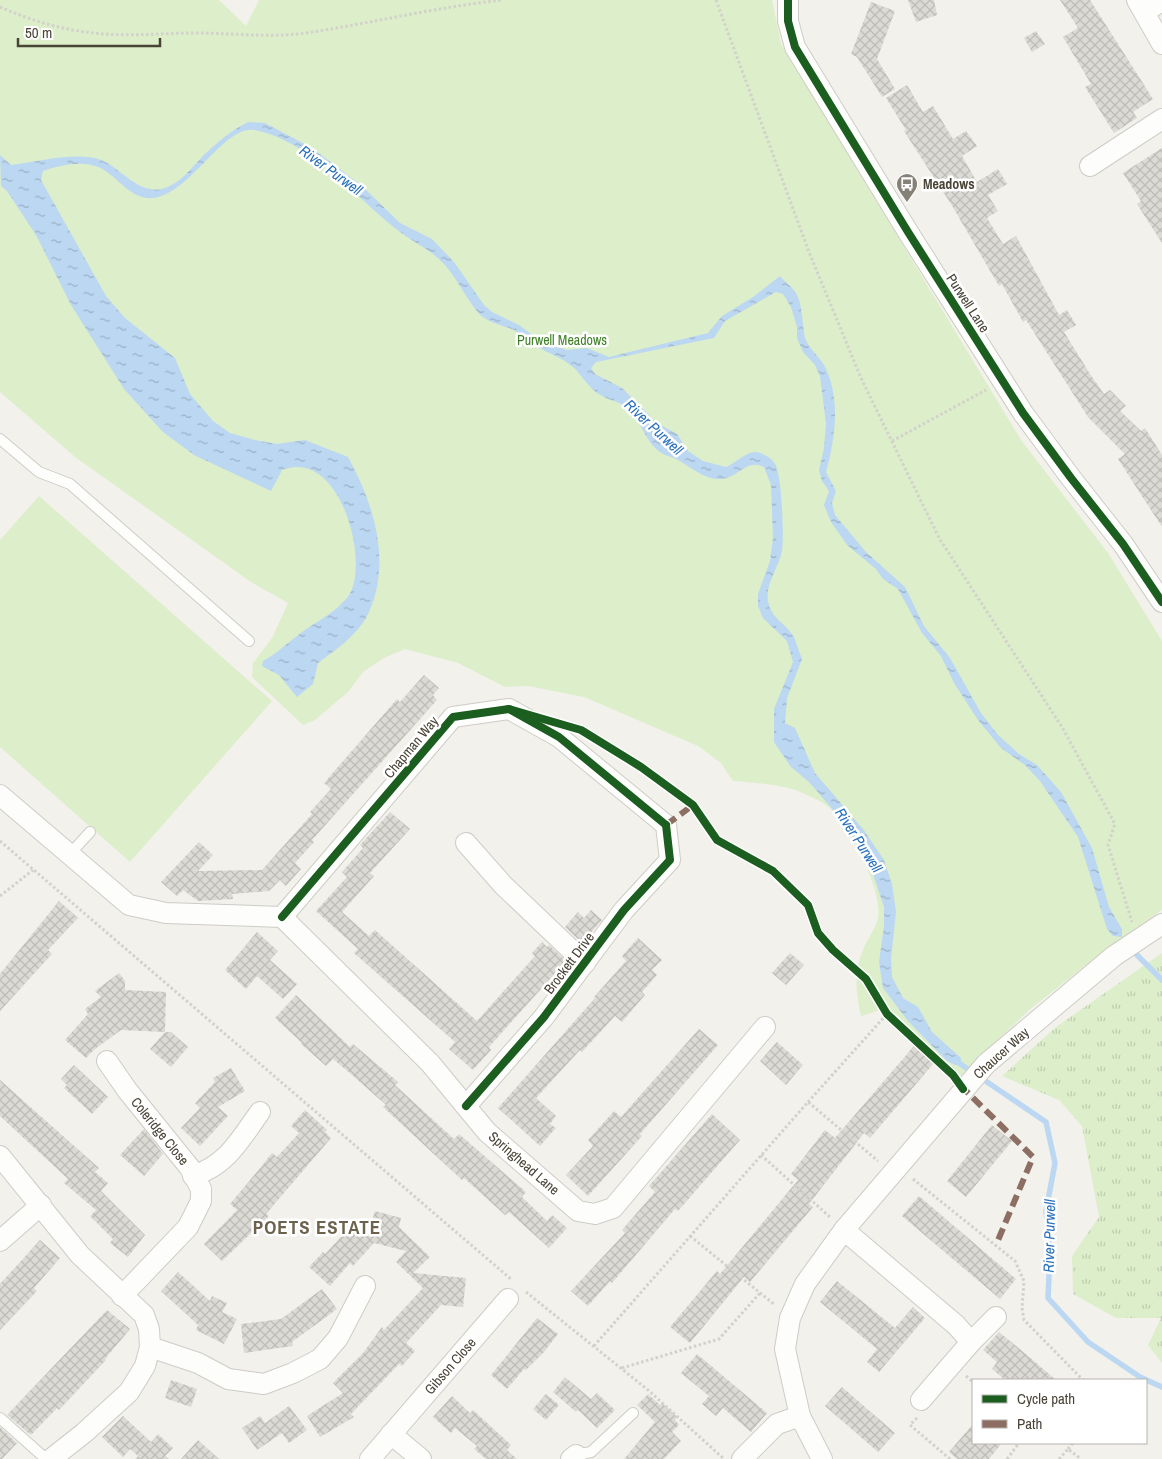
<svg xmlns="http://www.w3.org/2000/svg" width="1162" height="1459" viewBox="0 0 1162 1459" font-family="'Archivo Narrow',sans-serif">
	<defs>
		<pattern id="grass-tufts" width="24" height="20" patternUnits="userSpaceOnUse" patternTransform="scale(1.25)"><rect width="24" height="20" fill="#ddeecb"/><path d="M3 7l-1-3M5 7V3M7 7l1-3M15 17l-1-3M17 17v-4M19 17l1-3" fill="none" stroke="#bfcdaf"/></pattern>
		<pattern id="water-ripples" width="26" height="14" patternUnits="userSpaceOnUse" patternTransform="scale(1.25)"><rect width="26" height="14" fill="#bbd7f2"/><path d="M2 4q2-2 4 0t4 0M15 11q2-2 4 0t4 0" fill="none" stroke="#9ab0c5"/></pattern>
		<pattern id="building-cross-hatch" width="8" height="8" patternUnits="userSpaceOnUse" patternTransform="scale(1.25)"><rect width="8" height="8" fill="#dcdad4"/><path d="M0 0l8 8M0 8l8-8" fill="none" stroke="#bebcb7"/></pattern>
	</defs>
	<rect width="100%" height="100%" fill="#f2f1ec"/>
	<!-- grass -->
	<path fill="url(#grass-tufts)" d="M1162 953V1363L1148 1345 1161 1318H1116L1073 1294 1072 1256 1099 1217 1082 1126 1059 1100 1002 1076 1056 1027Z"/>
	<!-- park -->
	<g fill="#ddeecb">
		<path d="M0 0H219L246 26 259 0H772L781 44 1021 440 1108 553 1162 641V910L1109 947 1029 1010 959 1077 897 1015 883 1009 861 1016C855 991 854 969 865 945 869 937 876 927 878 918 883 890 849 823 827 806 822 802 814 798 807 795 785 784 757 783 733 781L721 763 698 746 584 697 528 686 505 687 458 663 405 649 384 658 363 672 348 692 315 720 303 725 252 677 253 663 272 638 288 603 251 582 75 457 0 392Z"/>
		<path d="M39 496 272 701 130 862 0 747V540Z"/>
	</g>
	<!-- water -->
	<path fill="url(#water-ripples)" d="M248 122 265 123 312 148 362 186 400 223 432 239 454 262 484 305 492 312 519 325 539 340 567 350 587 348 609 357 708 333 722 316 753 297 780 276C784 281 792 287 796 293 803 306 802 324 805 338 808 348 820 357 825 367 841 399 835 439 826 472L836 491 832 503 835 515 866 552 905 587 924 626 950 658 981 713 998 735 1019 754 1037 765 1061 792 1092 848 1109 907 1122 929V937L1113 936 1107 929 1078 837 1040 781 1025 765 1001 748 978 720 954 683 941 656 922 633 898 589 883 579 876 569 847 545 831 522 824 505 829 491 822 481 819 470 824 448 826 424 820 376 815 365 803 352 797 338V327L791 307 783 294 776 292 725 321 714 338 596 362 591 368 595 374 622 388 657 423 677 434 688 451 703 461 726 467C736 463 745 452 756 452 763 453 772 458 775 464 782 475 784 536 782 551 779 567 765 584 768 601 771 619 786 623 794 637 797 644 799 652 802 659L787 698 785 723 795 728 815 773 863 829 884 860 892 884 896 912 891 959 892 977 903 998 918 1007 932 1032 961 1058V1065H955L947 1061 908 1021 883 988 879 962 884 926V907L870 865 857 841 840 818 809 782 791 767 774 742V709L793 662 787 641 763 618 758 606V594L770 561 773 538 771 485 764 467C746 458 739 478 720 479 704 480 690 466 676 459 671 456 665 456 660 452 644 441 641 418 625 406 617 401 605 399 597 393 586 385 580 371 569 364 560 357 548 353 538 347 530 342 523 336 516 331 506 326 492 324 483 317 470 307 457 277 443 263 430 249 411 241 396 229 356 197 307 139 254 130 224 125 190 194 153 198 132 200 119 179 104 170 86 159 62 165 43 171L41 180 106 296 125 318 175 358 190 394 213 421 230 433 255 440 277 444 305 440 348 457C373 502 392 561 369 612 359 634 337 649 318 663L313 684 297 697 279 675 262 666 263 661C276 654 285 645 297 636 311 624 331 616 343 602 347 599 350 594 352 589 367 550 337 448 282 470L271 491 194 455 163 432 124 389 71 305 36 235 7 191 1 186 0 155 11 165C36 162 74 152 98 159 121 166 138 197 165 188 183 182 193 165 206 153 219 141 232 130 248 122Z"/>
	<g fill="none" stroke-linecap="round" stroke-linejoin="round">
		<!-- stream -->
		<g stroke="#bbd7f2" stroke-width="5.5">
			<path d="M1130 948 1162 980"/>
			<path d="M956 1061 1046 1122 1055 1163 1046 1211 1050 1253 1048 1298 1088 1342 1140 1377 1162 1387"/>
		</g>
	</g>
	<!-- building -->
	<g fill="url(#building-cross-hatch)">
		<path d="M908 0H934L937 15 916 22Z"/>
		<path d="M1060 0H1090L1153 99 1133 112 1137 118 1114 133 1085 87 1091 84 1063 37 1078 28Z"/>
		<path d="M871 2 895 11 877 59 895 89 882 97 857 57 851 54Z"/>
		<path d="M1036 31 1045 44 1032 52 1024 38Z"/>
		<path d="M907 85 923 112 933 106 953 139 966 131 977 146 962 156 977 182 998 169 1007 184 988 195 998 211 987 218 1003 244 1016 236 1059 315 1067 310 1076 325 1064 332 1090 374 1104 394 1110 390 1126 406 1120 411 1141 431 1145 428 1162 455V527L1118 459 1125 454 1088 417 1026 320 1023 322 1002 284 999 286 951 204 904 131 906 130 886 98Z"/>
		<path d="M1162 148V243L1137 204 1141 201 1123 173Z"/>
		<path d="M424 675 439 688 433 695 437 700 312 840 314 842 295 863 301 869 286 886 280 880 269 891 232 894 233 899 198 901 183 890 177 896 161 882 199 842 213 855 198 871 262 870 312 814 310 812 331 789 324 783 397 699 400 702Z"/>
		<path d="M390 812 410 829 370 873 374 876 342 912 369 936 375 930 477 1021 535 956 532 953 542 942 547 947 549 945 566 961 489 1047 491 1050 473 1070 449 1049 455 1042 354 953 358 949 316 911 347 877 342 872 363 848 360 845Z"/>
		<path d="M59 901 78 918 48 950 52 954 0 1011V974Z"/>
		<path d="M591 910 602 920 582 943 565 927 578 912 584 918Z"/>
		<path d="M257 932 278 951 270 960 297 984 283 999 257 976 246 989 225 970Z"/>
		<path d="M638 938 662 960 652 970 657 975 642 992 645 995 622 1022 615 1016 582 1052 580 1050 536 1098 556 1116 550 1124 556 1128 540 1146 498 1108 595 998 594 997 626 961 622 956Z"/>
		<path d="M790 953 804 965 786 985 772 973Z"/>
		<path d="M119 973 125 981V990L166 992 165 1032 121 1030 95 1049 86 1058 65 1040 88 1014 85 1009 101 997 95 991Z"/>
		<path d="M296 995 350 1047 353 1044 398 1082 395 1085 454 1139 459 1134 526 1192 522 1197 547 1221 552 1215 567 1228 549 1248 509 1212 505 1215 464 1178 462 1180 383 1107 386 1105 352 1075 333 1059 326 1066 301 1044 302 1043 275 1018Z"/>
		<path d="M699 1029 718 1045 640 1134 642 1136 588 1196 566 1175 593 1146 588 1140 614 1111 621 1117Z"/>
		<path d="M165 1032H171L188 1047 171 1067 150 1049Z"/>
		<path d="M777 1042 803 1065 786 1085 760 1061Z"/>
		<path d="M914 1046 934 1063 870 1138 864 1133 809 1204 813 1207 750 1282 744 1277 690 1343 670 1327 717 1271 720 1274 798 1180 791 1174 825 1130 835 1138Z"/>
		<path d="M74 1065 108 1097 92 1114 64 1088 67 1085 61 1079Z"/>
		<path d="M231 1068 245 1091 218 1107 228 1116 200 1146 181 1128 200 1108 195 1103 215 1082 213 1078Z"/>
		<path d="M0 1080 99 1168 95 1172 108 1183 101 1191 145 1235 128 1257 110 1243 113 1239 90 1216 96 1210 64 1183 68 1179 0 1116Z"/>
		<path d="M305 1110 327 1130 325 1132 331 1138 266 1214 269 1216 222 1261 204 1244 237 1210 230 1204 261 1167 272 1153 277 1157 299 1133 291 1126Z"/>
		<path d="M712 1114 740 1140 678 1211 675 1209 612 1283 610 1281 588 1306 571 1291 625 1233 622 1230 655 1192 649 1186Z"/>
		<path d="M992 1125 1012 1141 966 1197 947 1181Z"/>
		<path d="M144 1129 163 1154 144 1176 120 1155Z"/>
		<path d="M919 1196 1016 1279 1000 1299 902 1216Z"/>
		<path d="M375 1211 401 1218 399 1227 430 1257 413 1273 466 1278 463 1307 441 1305 406 1343 415 1351 402 1366 399 1364 351 1414 354 1417 320 1437 307 1416 343 1393 333 1383 363 1353 382 1327 384 1330 423 1288 396 1262 406 1251 374 1243 353 1266 350 1263 330 1286 309 1267 323 1252 325 1254 354 1223 368 1236Z"/>
		<path d="M40 1240 60 1258 34 1288 37 1291 0 1330V1284Z"/>
		<path d="M178 1272 210 1301 212 1296 227 1303 222 1312 237 1319 224 1344 196 1330 198 1325 161 1291Z"/>
		<path d="M837 1281 895 1328 913 1307 925 1318 879 1372 867 1362 877 1349 820 1302Z"/>
		<path d="M322 1289 337 1309 292 1342 293 1346 244 1353 241 1324 281 1319Z"/>
		<path d="M107 1310 130 1329 105 1359 106 1360 59 1410 57 1408 31 1435 27 1432 7 1415Z"/>
		<path d="M537 1318 558 1334 544 1352 526 1370 524 1369 507 1389 491 1375Z"/>
		<path d="M999 1332 1027 1355 1056 1380H1005L992 1369 997 1362 983 1350Z"/>
		<path d="M697 1354 767 1413 751 1432 723 1408 716 1416 702 1404 709 1396 681 1373Z"/>
		<path d="M565 1377 591 1399 597 1393 615 1410 597 1428 578 1410 576 1412 553 1392Z"/>
		<path d="M171 1380 197 1389 191 1407 165 1398Z"/>
		<path d="M842 1387 895 1433 878 1452 825 1406Z"/>
		<path d="M546 1394 559 1405 546 1420 533 1409Z"/>
		<path d="M648 1394 660 1405 662 1403 677 1417 675 1420 679 1425 672 1432 681 1441 664 1459H624L655 1422 637 1405Z"/>
		<path d="M452 1396 470 1413 473 1410 511 1445 507 1450 517 1459H486L474 1449 477 1446 455 1428 451 1433 433 1417Z"/>
		<path d="M289 1406 307 1430 289 1443 282 1433 257 1450 242 1428 260 1416 265 1423Z"/>
		<path d="M123 1416 151 1442 158 1434 173 1448 165 1456 169 1459H135L138 1456 130 1449 123 1457 102 1437Z"/>
		<path d="M973 1424V1443H1002L989 1459H957L949 1452Z"/>
		<path d="M0 1427 17 1443 2 1459H0Z"/>
		<path d="M198 1440 219 1459H181Z"/>
	</g>
	<g fill="none" stroke-linecap="round" stroke-linejoin="round">
		<!-- lane casing -->
		<g stroke="#ceccc6" stroke-width="12">
			<g id="lane">
				<path d="M0 439 39 472 70 484 249 641"/>
				<path d="M69 855 90 832"/>
				<path d="M0 1418 46 1459"/>
				<path d="M576 1455 591 1452 633 1413"/>
			</g>
		</g>
		<!-- street casing -->
		<g stroke="#ceccc6" stroke-width="22">
			<g id="street">
				<path d="M788 0V21L795 47 908 232 1023 413 1071 478 1123 544 1162 602"/>
				<path d="M1137 0 1162 44"/>
				<path d="M1144 12 1162 1"/>
				<path d="M1090 166 1162 119"/>
				<path d="M0 795 129 905 166 913 282 917"/>
				<path d="M466 843 503 885 585 963"/>
				<path d="M282 917 453 717 509 709 559 737 666 825 670 860 624 910 544 1017 466 1106"/>
				<path d="M282 917 430 1063 487 1132 578 1211 595 1214 613 1208 765 1027"/>
				<path d="M107 1061 127 1090 190 1168 201 1189V1201L188 1227 122 1296"/>
				<path d="M0 1156 80 1255 144 1315 149 1329 150 1347 145 1366 129 1392 84 1433 51 1459"/>
				<path d="M193 1176C228 1164 239 1141 260 1112"/>
				<path d="M844 1230 956 1325 971 1342 921 1400"/>
				<path d="M0 1241 41 1205"/>
				<path d="M971 1342 996 1317"/>
				<path d="M150 1347 198 1363 228 1379 264 1384 293 1373 320 1359 338 1338 365 1286"/>
				<path d="M391 1434 421 1459"/>
				<path d="M370 1459 508 1299"/>
				<path d="M571 1459 576 1455"/>
				<path d="M742 1459 777 1424 800 1416"/>
				<path d="M822 1459 800 1416 785 1349 790 1318 805 1284 844 1230 986 1064 1114 956 1162 924"/>
			</g>
		</g>
		<!-- path -->
		<g stroke="#d2d1ca" stroke-width="3" stroke-dasharray="2.5 2.5" stroke-linecap="butt">
			<path d="M716 0 809 252 861 378 939 538 1062 727 1115 824 1108 845 1132 922"/>
			<path d="M0 7C30 20 62 30 94 33 128 37 162 33 196 33 233 33 269 38 306 33 372 23 437 7 503 0"/>
			<path d="M892 441 986 390"/>
			<path d="M0 841 512 1280"/>
			<path d="M0 896 33 870"/>
			<path d="M808 1102 887 1014"/>
			<path d="M761 1155 831 1218"/>
			<path d="M913 1179 1015 1261 1024 1281 1022 1308 1024 1320 1083 1380"/>
			<path d="M690 1236 775 1305"/>
			<path d="M526 1292 648 1390 724 1459"/>
			<path d="M594 1346 808 1102 878 1161"/>
			<path d="M622 1368 719 1339 760 1293"/>
			<path d="M966 1376 973 1382"/>
			<path d="M917 1418 910 1425 950 1459"/>
			<path d="M1068 1449 1073 1443"/>
			<path d="M1007 1459 1019 1443"/>
			<path d="M1059 1459 1068 1449 1081 1459"/>
		</g>
		<!-- lane -->
		<use href="#lane" stroke="#fdfdfc" stroke-width="10"/>
		<!-- street -->
		<use href="#street" stroke="#fdfdfc" stroke-width="20"/>
		<!-- quiet -->
		<g stroke="#8d6e63" stroke-width="6" stroke-dasharray="12 6" stroke-linecap="butt">
			<path d="M666 825 693 805"/>
			<path d="M960 1085 1033 1157 996 1245"/>
		</g>
		<!-- cycleway casing -->
		<g stroke="#fff" stroke-width="11">
			<g id="cycleway">
				<path d="M788 0V21L795 47 908 232 1023 413 1071 478 1123 544 1162 602"/>
				<path d="M509 709 581 730 641 767 693 805 717 840 773 871 808 905 818 933 833 950 866 979 887 1014 953 1075 963 1089"/>
				<path d="M282 917 453 717 509 709 559 737 666 825"/>
				<path d="M466 1106 544 1017 624 910 670 860 666 825"/>
			</g>
		</g>
		<!-- cycleway -->
		<use href="#cycleway" stroke="#1b5e20" stroke-width="8"/>
	</g>
	<!-- icons -->
	<defs>
		<g id="bus-pin" transform="scale(1.125)"><path d="M0 17L-7.5 6A9.5 9.5 0 1 1 7.5 6Z" fill="#858176" stroke="#fff"/><path d="M-5-6H5V4H4V6H2V4H-2V6H-4V4H-5ZM-3.5-4V0h7V-4ZM-3.5 1.2v1.5H-2V1.2ZM2 1.2v1.5H3.5V1.2Z" fill="#fff"/></g>
	</defs>
	<g fill-rule="evenodd">
		<use href="#bus-pin" x="907" y="184"/>
	</g>
	<g text-anchor="middle" dominant-baseline="central" stroke-width="5" stroke-linejoin="round" paint-order="stroke">
		<!-- poi labels -->
		<g font-size="14" font-weight="bold" fill="#4a4437" stroke="#fff" text-anchor="start">
			<text x="923" y="184">Meadows</text>
		</g>
		<!-- street labels -->
		<g font-size="14" fill="#4a4437" stroke="#fff">
			<text transform="translate(968 303) rotate(57)">Purwell Lane</text>
			<text transform="translate(411 747) rotate(-50)">Chapman Way</text>
			<text transform="translate(569 963) rotate(-53)">Brockett Drive</text>
			<text transform="translate(1001 1053) rotate(-42)">Chaucer Way</text>
			<text transform="translate(160 1131) rotate(51)">Coleridge Close</text>
			<text transform="translate(524 1163) rotate(41)">Springhead Lane</text>
			<text transform="translate(450 1366) rotate(-49)">Gibson Close</text>
		</g>
		<!-- park labels -->
		<g font-size="14" fill="#3f8026" stroke="#fff">
			<text x="562" y="340">Purwell Meadows</text>
		</g>
		<!-- water labels -->
		<g font-size="15" font-style="italic" fill="#2970bd" stroke="#fff">
			<text transform="translate(331 170) rotate(36)">River Purwell</text>
			<text transform="translate(654 427) rotate(43)">River Purwell</text>
			<text transform="translate(859 840) rotate(57)">River Purwell</text>
			<text transform="translate(1049 1236) rotate(-89)">River Purwell</text>
		</g>
		<!-- district labels -->
		<g font-size="19" font-weight="bold" letter-spacing="1" fill="#6d634d" stroke="#fff">
			<text x="317" y="1227">POETS ESTATE</text>
		</g>
	</g>
	<!-- legend -->
	<rect x="972" y="1379" width="175" height="65" fill="#ffffff" stroke="#b7b4af"/>
	<rect x="982" y="1395" width="25" height="8" fill="#1b5e20" stroke="#b7b4af"/>
	<text x="1017" y="1404" font-size="15" fill="#4a4437">Cycle path</text>
	<rect x="982" y="1420" width="25" height="8" fill="#8d6e63" stroke="#b7b4af"/>
	<text x="1017" y="1429" font-size="15" fill="#4a4437">Path</text>
	<!-- scale -->
	<path d="M18 38v8h142v-8" fill="none" stroke="#4a4437" stroke-width="2.5"/>
	<text x="25" y="38" font-size="15" fill="#4a4437" stroke="#ffffff" stroke-width="4" paint-order="stroke">50 m</text>
</svg>
